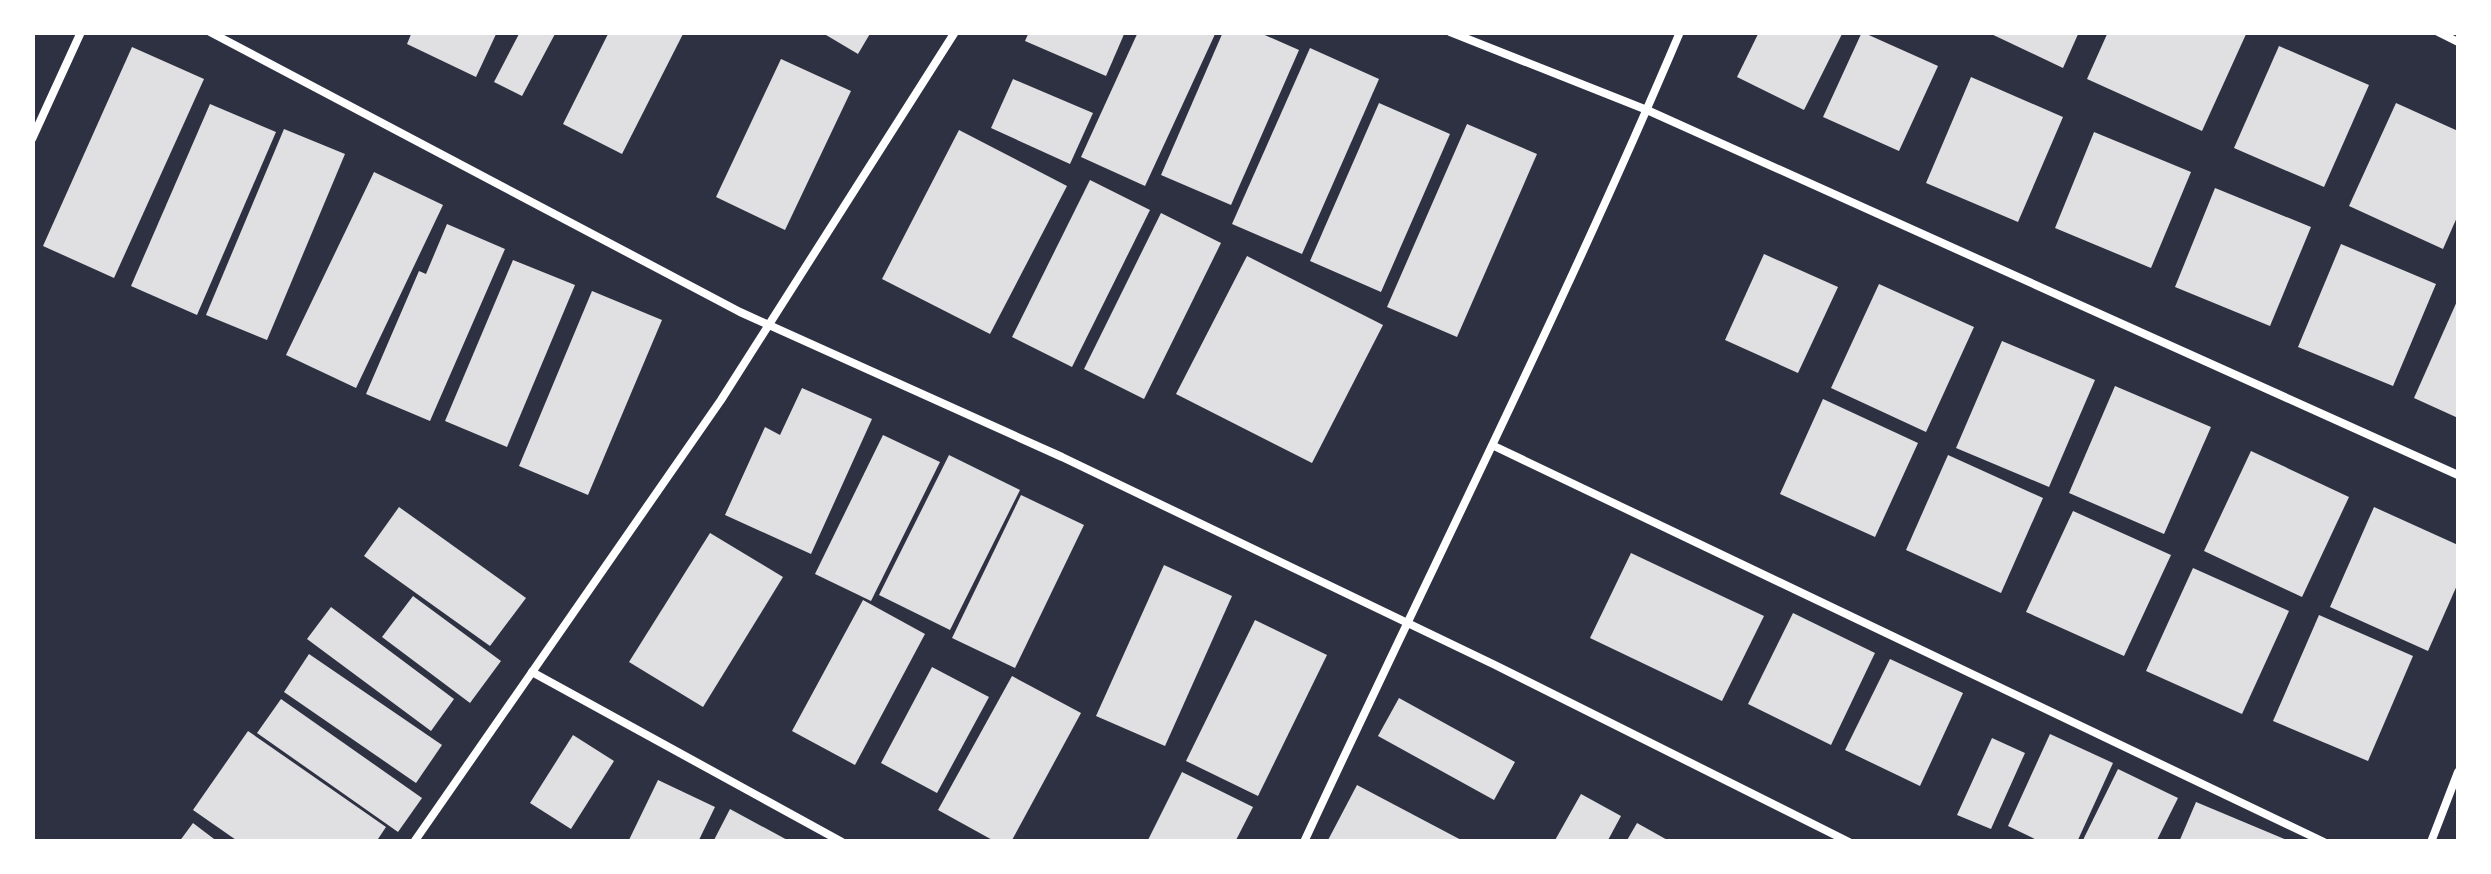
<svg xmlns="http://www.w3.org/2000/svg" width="2491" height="874" viewBox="0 0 2491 874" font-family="'Playfair Display',serif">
	<rect width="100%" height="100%" fill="#2d3142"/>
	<!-- building -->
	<g fill="#e0e0e3">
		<path d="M412 32H497L476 77 407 44Z"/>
		<path d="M520 32H556L522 96 494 82Z"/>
		<path d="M609 32H684L622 154 563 124Z"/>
		<path d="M821 32H871L858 54Z"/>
		<path d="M1029 32H1125L1106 76 1025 41Z"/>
		<path d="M1138 32H1216L1145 186 1081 157Z"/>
		<path d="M1223 32H1258L1299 50 1231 205 1161 175Z"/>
		<path d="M1759 32H1843L1804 110 1737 77Z"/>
		<path d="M1862 32 1938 66 1899 151 1823 117Z"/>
		<path d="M1987 32H2079L2063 68Z"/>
		<path d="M2108 32H2247L2202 131 2087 79Z"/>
		<path d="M2279 46 2369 85 2324 187 2234 148Z"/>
		<path d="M132 47 204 79 114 278 43 246Z"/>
		<path d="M1310 48 1379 79 1302 254 1232 224Z"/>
		<path d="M781 59 851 91 785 230 716 197Z"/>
		<path d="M1971 77 2063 117 2018 222 1926 183Z"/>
		<path d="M1013 79 1093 113 1070 164 991 128Z"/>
		<path d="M1379 103 1450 134 1381 292 1310 261Z"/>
		<path d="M2396 103 2458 131V215L2443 249 2349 206Z"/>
		<path d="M210 104 276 132 197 315 131 286Z"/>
		<path d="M1467 124 1537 154 1457 337 1387 307Z"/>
		<path d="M284 129 345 154 267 340 206 315Z"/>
		<path d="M959 130 1067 186 990 334 882 279Z"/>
		<path d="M2094 132 2191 172 2151 268 2055 228Z"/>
		<path d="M374 172 443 205 356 388 286 355Z"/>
		<path d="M1090 180 1150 210 1072 367 1012 337Z"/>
		<path d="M2215 188 2311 227 2270 326 2175 287Z"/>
		<path d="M1161 213 1221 243 1144 399 1084 369Z"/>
		<path d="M447 224 505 249 430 421 366 394 419 271 426 274Z"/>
		<path d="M2341 244 2436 284 2393 386 2298 347Z"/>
		<path d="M1764 254 1838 287 1798 373 1725 340Z"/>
		<path d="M1247 256 1383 325 1312 463 1176 394Z"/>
		<path d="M513 260 575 285 507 447 445 421Z"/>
		<path d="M1879 284 1974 327 1926 432 1831 388Z"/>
		<path d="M592 291 662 320 588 495 519 466Z"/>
		<path d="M2458 299V418L2414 398Z"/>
		<path d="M2002 341 2095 380 2049 487 1956 448Z"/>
		<path d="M2115 386 2211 427 2164 534 2069 493Z"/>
		<path d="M802 388 872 419 811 554 725 515 765 427 780 435Z"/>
		<path d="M1823 399 1918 443 1875 537 1780 494Z"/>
		<path d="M883 435 940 462 871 601 815 574Z"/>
		<path d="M2251 451 2349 497 2302 597 2204 551Z"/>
		<path d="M949 455 1020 490 950 630 879 595Z"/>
		<path d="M1948 455 2043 498 2001 593 1906 550Z"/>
		<path d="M1021 495 1084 525 1015 668 952 638Z"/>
		<path d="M399 507 526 598 490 646 364 556Z"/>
		<path d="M2374 507 2458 545V583L2428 651 2330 607Z"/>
		<path d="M2073 511 2171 555 2124 656 2026 612Z"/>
		<path d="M710 533 783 577 703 707 629 662Z"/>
		<path d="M1631 553 1764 616 1722 701 1590 638Z"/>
		<path d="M1164 565 1232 596 1165 746 1096 716Z"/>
		<path d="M2193 568 2289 611 2242 714 2146 671Z"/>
		<path d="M413 596 501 661 470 703 382 637Z"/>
		<path d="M863 600 925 634 855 765 792 731Z"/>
		<path d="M331 607 454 699 431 731 307 639Z"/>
		<path d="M1793 613 1875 653 1831 745 1748 704Z"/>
		<path d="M2319 615 2413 656 2368 761 2273 721Z"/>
		<path d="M1255 620 1327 655 1258 796 1186 761Z"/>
		<path d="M309 654 442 745 416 783 284 692Z"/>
		<path d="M1890 659 1963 693 1920 786 1845 750Z"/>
		<path d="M932 667 989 697 937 793 881 763Z"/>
		<path d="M1012 676 1081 713 1011 842H996L938 810Z"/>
		<path d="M1399 698 1515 762 1494 800 1378 736Z"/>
		<path d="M281 699 422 798 398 832 257 733Z"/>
		<path d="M248 731 386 827 376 842H239L193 810Z"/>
		<path d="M2050 734 2113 763 2077 842H2041L2008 826Z"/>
		<path d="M573 735 614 761 571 829 530 803Z"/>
		<path d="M1992 738 2025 753 1991 829 1957 815Z"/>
		<path d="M2118 769 2178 798 2156 842H2082Z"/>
		<path d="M1182 772 1253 807 1235 842H1147Z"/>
		<path d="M658 780 715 807 698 842H628Z"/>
		<path d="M1357 785 1465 842H1327Z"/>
		<path d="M1581 794 1621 816 1607 842H1554Z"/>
		<path d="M2196 802 2289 841V842H2179Z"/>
		<path d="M730 809 791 842H713Z"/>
		<path d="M193 823 218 842H179Z"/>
		<path d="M1637 823 1671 842H1626Z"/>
	</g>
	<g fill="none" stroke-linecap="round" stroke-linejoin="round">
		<!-- service -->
		<g stroke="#fff" stroke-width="8">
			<path d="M210 32 740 312 1062 457 1495 665 1849 842"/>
			<path d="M1450 32 1647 110 2458 475"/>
			<path d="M2438 32 2458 42"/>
			<path d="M32 139 81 32"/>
			<path d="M1494 446 2324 842"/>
			<path d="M532 672 842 842"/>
			<path d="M414 842 721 400 955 32"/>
			<path d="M1304 842C1429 572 1564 306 1680 32"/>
			<path d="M2431 842 2458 772"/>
		</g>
	</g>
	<!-- border -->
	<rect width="2491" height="874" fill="none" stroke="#ffffff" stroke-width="70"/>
</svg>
